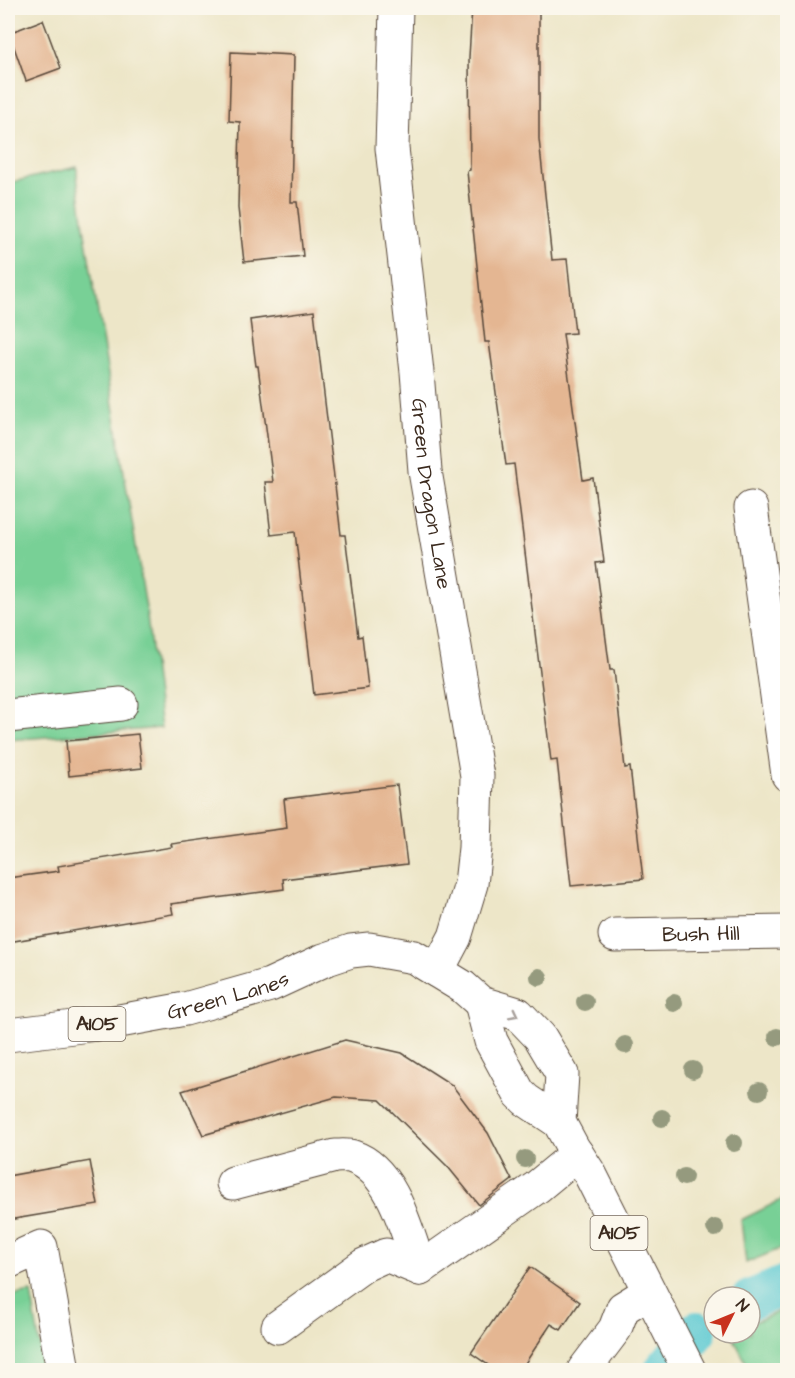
<svg xmlns="http://www.w3.org/2000/svg" width="795" height="1378" viewBox="0 0 795 1378" font-family="'Architects Daughter',sans-serif">
	<rect width="100%" height="100%" fill="#fbf7ec"/>
	<filter id="ink" filterUnits="userSpaceOnUse"><feTurbulence type="fractalNoise" baseFrequency=".0167" numOctaves="2"/><feDisplacementMap in="SourceGraphic" scale="12" xChannelSelector="R" yChannelSelector="G"/><feConvolveMatrix kernelMatrix="1 2 1 2 8 2 1 2 1" color-interpolation-filters="sRGB"/></filter>
	<filter id="wash" filterUnits="userSpaceOnUse"><feTurbulence type="fractalNoise" baseFrequency=".008" numOctaves="4" result="noise"/><feDisplacementMap in="SourceGraphic" scale="24" xChannelSelector="R" yChannelSelector="G"/><feGaussianBlur stdDeviation="1.35" result="paint"/><feColorMatrix in="noise" values="0 0 0 0 0 0 0 0 0 0 0 0 0 0 0 0 0 1.4 0 .05"/><feComposite in="paint" operator="in"/></filter>
	<g filter="url(#wash)">
		<rect width="100%" height="100%" fill="#ede6c8"/>
		<!-- green -->
		<g fill="#78d096" stroke="#5a7d5a" stroke-width="1.5">
			<path d="M77 167V176L84 227 146 608 161 728 8 740V183Z"/>
			<path d="M787 1197V1246L746 1263 741 1220Z"/>
			<path d="M31 1292 44 1370H8V1297Z"/>
			<path d="M787 1308V1370H750L731 1333H750V1324Z"/>
		</g>
		<g fill="none" stroke-linecap="round" stroke-linejoin="round">
			<!-- canal -->
			<g stroke="#5bc9d1" stroke-width="40">
				<path d="M750 1300 788 1284"/>
				<path d="M664 1370 697 1331"/>
			</g>
		</g>
		<g id="blocks">
			<!-- building -->
			<g fill="#e4b692">
				<path d="M472 8H539V139L552 260 567 259 575 333 563 334 583 480 593 478 604 562 596 563 610 670H614L625 768 630 767 643 879 571 886 557 760 551 761 514 464 506 465 489 342H485L467 171 470 170 469 57Z"/>
				<path d="M43 20 61 68 26 81 9 33Z"/>
				<path d="M231 52 294 55 291 202H297L303 256 244 262 238 208 240 122 229 121Z"/>
				<path d="M314 311 341 535H345L358 637 362 636 368 688 314 695 295 532 271 535 265 482H273L258 366H256L250 320Z"/>
				<path d="M138 734 142 768 69 776 66 741Z"/>
				<path d="M397 785 407 864 283 879 284 889 171 904 173 914 8 942V878L59 871 58 866 172 847 171 844 287 828 284 799Z"/>
				<path d="M345 1040 402 1053 452 1085 488 1133 512 1180 479 1205 448 1167 380 1100 336 1097 203 1135 182 1091Z"/>
				<path d="M90 1161 98 1205 8 1220V1176Z"/>
				<path d="M530 1267 580 1302 561 1330 551 1324 520 1371H497L471 1353Z"/>
			</g>
		</g>
	</g>
	<g filter="url(#ink)">
		<use href="#blocks" fill-opacity="0" stroke="#564638" stroke-width="1.5"/>
		<g fill="none" stroke-linecap="round" stroke-linejoin="round">
			<!-- minor casing -->
			<g stroke="#564638" stroke-width="35">
				<g id="minor">
					<path id="s1" d="M396 8 392 148 417 372 425 471 477 776 475 848 471 884 455 937 437 971"/>
					<path d="M751 508 788 775"/>
					<path d="M8 716 121 704"/>
					<path id="s2" d="M615 935 788 932"/>
					<path d="M233 1183 335 1156C341 1156 348 1155 353 1157 393 1170 407 1233 420 1269"/>
					<path d="M8 1262 41 1247 63 1370"/>
					<path d="M278 1327 364 1265 386 1255 420 1269 537 1187 577 1154"/>
					<path d="M584 1370 615 1329 623 1308 649 1292"/>
				</g>
			</g>
			<!-- major casing -->
			<g stroke="#564638" stroke-width="35">
				<g id="major">
					<path d="M481 1003 491 1041 519 1093 526 1100 559 1122"/>
					<path id="s3" d="M8 1035 114 1022 185 1009 270 985 324 960 351 951 369 949 414 957 463 987 481 1003 518 1014 540 1037 562 1074 559 1122 573 1148 590 1174 689 1370"/>
				</g>
			</g>
			<!-- minor -->
			<use href="#minor" stroke="#fff" stroke-width="33"/>
			<!-- major -->
			<use href="#major" stroke="#fff" stroke-width="33"/>
		</g>
		<!-- trees -->
		<g fill="#959a7e">
			<circle cx="539" cy="977" r="9"/>
			<circle cx="585" cy="1002" r="9"/>
			<circle cx="674" cy="1003" r="9"/>
			<circle cx="777" cy="1037" r="9"/>
			<circle cx="625" cy="1045" r="9"/>
			<circle cx="693" cy="1070" r="9"/>
			<circle cx="759" cy="1091" r="9"/>
			<circle cx="662" cy="1118" r="9"/>
			<circle cx="734" cy="1143" r="9"/>
			<circle cx="525" cy="1159" r="9"/>
			<circle cx="684" cy="1177" r="9"/>
			<circle cx="715" cy="1228" r="9"/>
		</g>
		<!-- one-way arrows -->
		<defs><path id="oneway-chevron" d="M-2-3.5L2.5 0L-2 3.5" fill="none" stroke-width="1.6" stroke-linecap="round" stroke-linejoin="round" transform="scale(1.5)"/></defs>
		<use stroke="#a79f9a" href="#oneway-chevron" transform="translate(514 1014) rotate(27)"/>
	</g>
	<g text-anchor="middle" dominant-baseline="central" stroke-width="4.5" stroke-linejoin="round" paint-order="stroke">
		<!-- shield labels -->
		<g fill="#fbf7ec" stroke="#75685c" stroke-width="1.5">
			<rect x="68.5" y="1007" width="57" height="34" rx="4.5"/>
			<rect x="590.5" y="1216" width="57" height="34" rx="4.5"/>
		</g>
		<g font-size="20" font-weight="bold" fill="#3b2a1e">
			<text x="97" y="1024">A105</text>
			<text x="619" y="1233">A105</text>
		</g>
		<!-- street labels -->
		<g font-size="21" fill="#3b2a1e" stroke="#fbf7ec">
			<text stroke="none"><textPath href="#s1" startOffset="488">Green Dragon Lane</textPath></text>
			<text stroke="none"><textPath href="#s2" startOffset="86">Bush Hill</textPath></text>
			<text stroke="none"><textPath href="#s3" startOffset="224">Green Lanes</textPath></text>
		</g>
	</g>
	<!-- margin -->
	<rect width="795" height="1378" fill="none" stroke="#fbf7ec" stroke-width="30"/>
	<!-- north arrow -->
	<g transform="translate(732 1315) rotate(47)"><circle r="28" fill="#fbf7ec" stroke="#aea59a" stroke-width="1.5"/>
	<path d="M0-4.5L10 22L0 15L-10 22Z" fill="#c8321e"/>
	<text y="-9" font-size="16" font-weight="bold" text-anchor="middle" fill="#3b2a1e">N</text>
	</g>
</svg>
